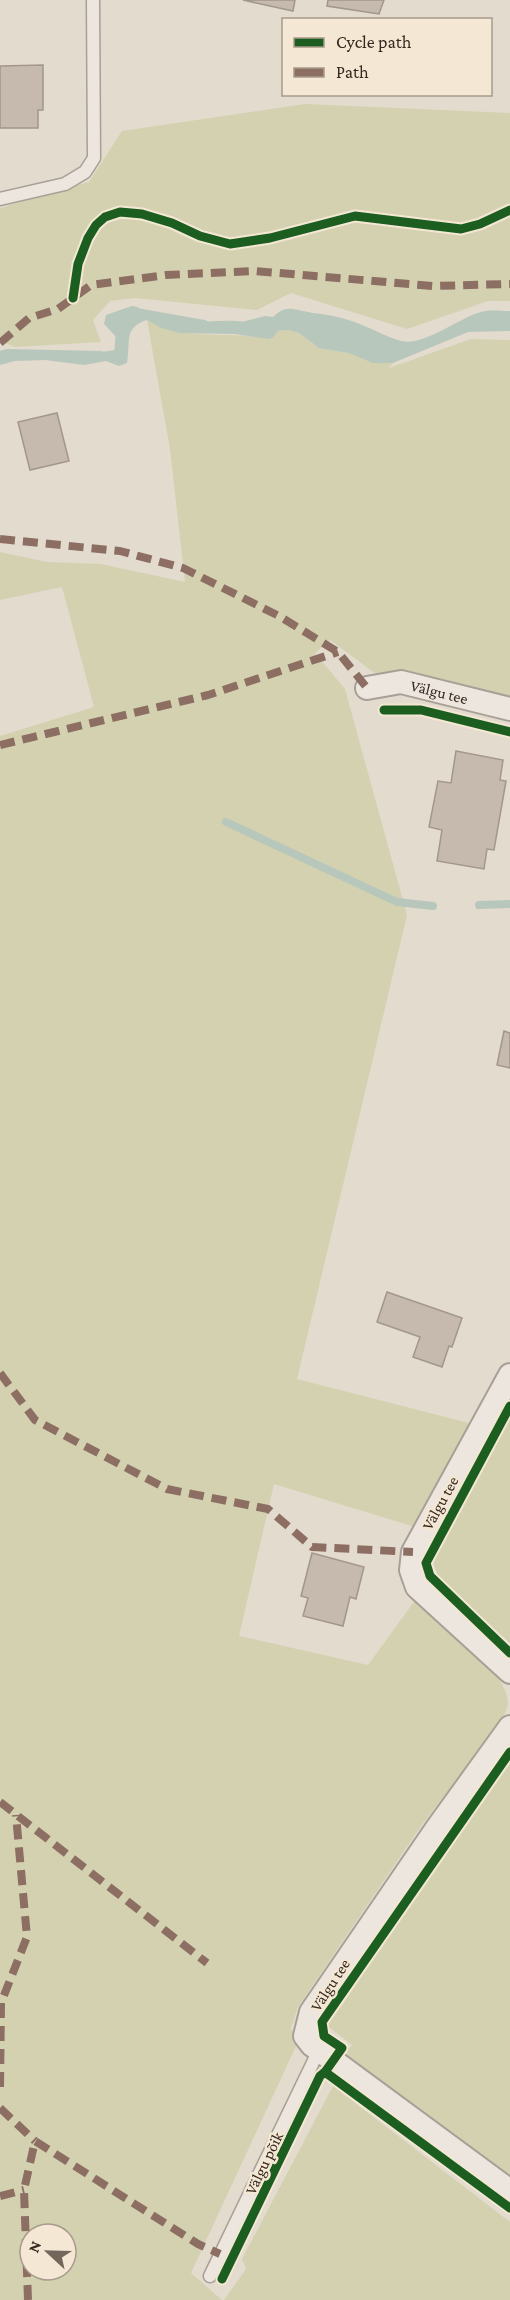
<svg xmlns="http://www.w3.org/2000/svg" width="510" height="2300" viewBox="0 0 510 2300" font-family="'Crimson Pro',serif">
	<rect width="100%" height="100%" fill="#e3dbcd"/>
	<!-- green -->
	<g fill="#d4d1b0" fill-rule="evenodd">
		<path d="M305 104 510 113V301H488L407 329 291 293 257 310 135 298 110 301 93 320 101 342 15 347 0 341V208L89 182 122 131Z"/>
		<path d="M147 320C186 342 226 330 268 339L273 338 278 331 288 330 299 333 319 348 350 353 373 362 393 363 389 368 471 339 510 340V699L399 671 376 674 330 640 315 653 345 689 407 915 297 1379 473 1424 415 1527 274 1484 239 1636 368 1665 416 1599C439 1619 510 1673 508 1704 507 1710 503 1716 501 1721L421 1826 298 2007 291 2028 297 2044 191 2273 222 2300H0V736L94 707 62 587 0 600V552L47 562 101 564 185 582 170 449ZM30 2234H66V2270H30Z"/>
		<path d="M510 1416V1643L440 1580 433 1563Z"/>
		<path d="M510 1761V2178L344 2056 352 2045 325 2024 456 1835Z"/>
		<path d="M333 2086 510 2222V2300H224L246 2269 242 2259Z"/>
	</g>
	<!-- water -->
	<path fill="#b8c7bc" d="M132 306C141 307 145 312 153 316 178 327 211 319 237 321 248 322 257 326 269 322 285 302 292 310 313 313 331 315 346 318 362 325 375 330 387 337 401 341 424 346 456 320 478 313 487 309 500 311 510 311V331L468 332 393 363H373L349 353 319 348 299 333 288 330 278 331 273 338 268 339 235 334 180 333 161 328 147 320C123 328 131 341 127 363L119 366 106 361 84 365 45 360 15 361 0 365V354H41L63 357 116 350 120 347 121 342 104 324 106 315Z"/>
	<g fill="none" stroke-linecap="round" stroke-linejoin="round">
		<!-- stream -->
		<g stroke="#b8c7bc" stroke-width="8">
			<path d="M142 313 204 324"/>
			<path d="M242 326 265 320 280 322"/>
			<path d="M0 355 7 353 100 355"/>
			<path d="M118 355 120 329"/>
			<path d="M226 822 397 902 433 906"/>
			<path d="M479 905 510 904"/>
		</g>
	</g>
	<!-- building -->
	<g fill="#c6b9ae" stroke="#a3978d" stroke-width="1.5">
		<path d="M243 0H295L293 11Z"/>
		<path d="M328 0H384L379 14 327 6Z"/>
		<path d="M43 65V110H38V128H0V66Z"/>
		<path d="M57 413 69 461 30 470 18 422Z"/>
		<path d="M456 751 503 760 500 780 506 781 494 850 487 849 484 869 437 861 442 830 429 827 438 781 451 783Z"/>
		<path d="M504 1031 510 1033V1068L497 1065Z"/>
		<path d="M387 1292 462 1318 452 1347 449 1346 442 1367 413 1357 420 1337 377 1322Z"/>
		<path d="M312 1553 364 1567 356 1599 350 1597 343 1626 303 1616 308 1598 301 1596Z"/>
	</g>
	<g fill="none" stroke-linecap="round" stroke-linejoin="round">
		<!-- lane casing -->
		<g stroke="#a8a097" stroke-width="15">
			<g id="lane">
				<path d="M0 199 65 184 85 172 94 158 93 0"/>
				<path d="M210 2276 319 2050"/>
			</g>
		</g>
		<!-- street casing -->
		<g stroke="#a8a097" stroke-width="26">
			<g id="street">
				<path id="s1" d="M367 688 401 682 510 709"/>
				<path d="M510 1375 413 1552 411 1570 417 1587 510 1672"/>
				<path d="M510 1727 437 1828 311 2012 305 2036 312 2045 510 2191"/>
			</g>
		</g>
		<!-- lane -->
		<use href="#lane" stroke="#ece6de" stroke-width="12"/>
		<!-- street -->
		<use href="#street" stroke="#ece6de" stroke-width="22"/>
		<!-- quiet -->
		<g stroke="#8d6e63" stroke-width="8" stroke-dasharray="15 8" stroke-linecap="butt">
			<path d="M0 343 29 318 58 309 91 285 166 275 255 271 433 286 510 284"/>
			<path d="M0 539 120 551 183 568 279 616 338 652 367 688"/>
			<path d="M0 745 208 695 338 652"/>
			<path d="M0 1373 35 1420 167 1489 268 1509 312 1547 413 1552"/>
			<path d="M0 1802 207 1963"/>
			<path d="M0 2087 1 2003 27 1937 16 1815"/>
			<path d="M0 2108 35 2141"/>
			<path d="M0 2196 24 2190"/>
			<path d="M28 2300 24 2190 35 2141 198 2244 220 2254"/>
		</g>
		<!-- cycleway casing -->
		<g stroke="#f4e7d3" stroke-width="13">
			<g id="cycleway">
				<path d="M73 298 78 264 88 238 96 225 105 217 120 212 142 214 172 223 200 236 230 244 270 238 355 216 461 229 480 224 510 210"/>
				<path d="M384 710H421L510 732"/>
				<path d="M510 1406 426 1563 430 1576 510 1653"/>
				<path d="M510 1752 322 2022 324 2036 342 2048 325 2072 510 2208"/>
				<path d="M222 2279 320 2076 325 2072"/>
			</g>
		</g>
		<!-- cycleway -->
		<use href="#cycleway" stroke="#1b5e20" stroke-width="9"/>
	</g>
	<g text-anchor="middle" dominant-baseline="central" stroke-width="5" stroke-linejoin="round" paint-order="stroke">
		<!-- street labels -->
		<g font-size="16" fill="#36281f" stroke="#f4e7d3">
			<text stroke="none"><textPath href="#s1" startOffset="74">Välgu tee</textPath></text>
			<text transform="translate(440 1503) rotate(-61)">Välgu tee</text>
			<text transform="translate(330 1985) rotate(-57)">Välgu tee</text>
			<text transform="translate(264 2163) rotate(-64)">Välgu põik</text>
		</g>
	</g>
	<!-- legend -->
	<rect x="282" y="18" width="210" height="78" fill="#f4e7d3" stroke="#a89b8b" stroke-width="1.5"/>
	<rect x="294" y="38" width="30" height="9" fill="#1b5e20" stroke="#a89b8b" stroke-width="1.5"/>
	<text x="336" y="48" font-size="18" fill="#36281f">Cycle path</text>
	<rect x="294" y="68" width="30" height="9" fill="#8d6e63" stroke="#a89b8b" stroke-width="1.5"/>
	<text x="336" y="78" font-size="18" fill="#36281f">Path</text>
	<!-- north arrow -->
	<g transform="translate(48 2252) rotate(292)"><circle r="28" fill="#f4e7d3" stroke="#a89b8b" stroke-width="1.5"/>
	<path d="M0-4.5L10 22L0 15L-10 22Z" fill="#73675c"/>
	<text y="-9" font-size="16" font-weight="bold" text-anchor="middle" fill="#36281f">N</text>
	</g>
</svg>
